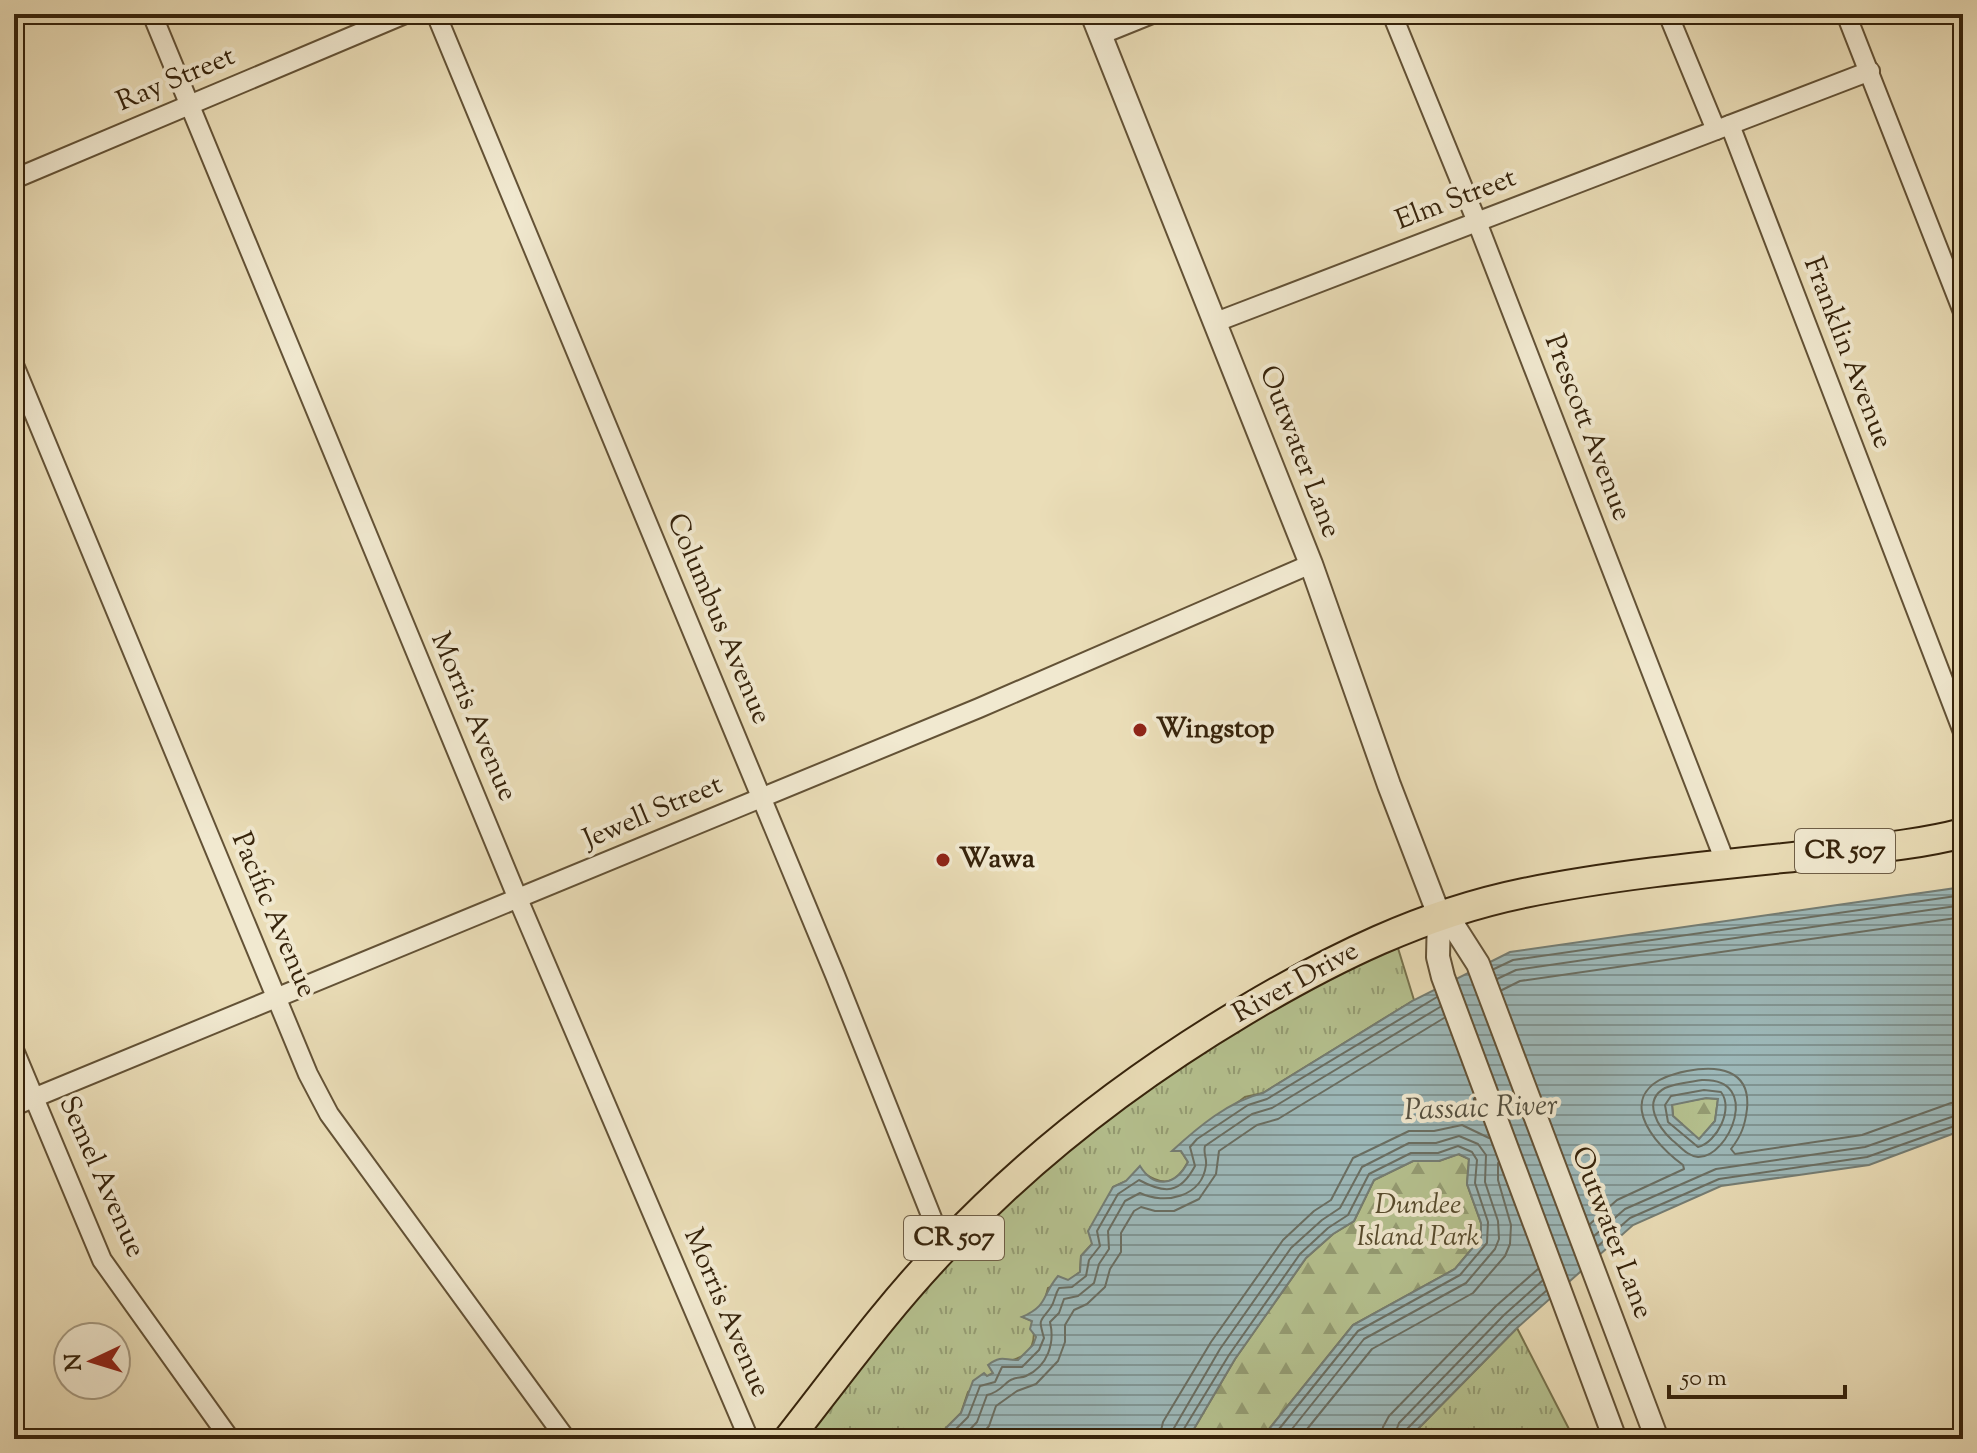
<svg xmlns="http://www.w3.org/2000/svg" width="1977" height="1453" viewBox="0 0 1977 1453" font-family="'Sorts Mill Goudy',serif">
	<defs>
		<pattern id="grass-tufts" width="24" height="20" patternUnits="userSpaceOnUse" patternTransform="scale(2)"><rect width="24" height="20" fill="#b5c18f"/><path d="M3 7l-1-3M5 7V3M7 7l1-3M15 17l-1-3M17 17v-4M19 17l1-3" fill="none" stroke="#949c73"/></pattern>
		<pattern id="forest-firs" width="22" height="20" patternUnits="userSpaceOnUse" patternTransform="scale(2)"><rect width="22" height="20" fill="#b5c18f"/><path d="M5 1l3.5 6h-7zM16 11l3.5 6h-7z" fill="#949c73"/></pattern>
		<pattern id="water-rules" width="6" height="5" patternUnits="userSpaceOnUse" patternTransform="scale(2)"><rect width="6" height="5" fill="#9db9ba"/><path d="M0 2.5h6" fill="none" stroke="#819695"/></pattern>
	</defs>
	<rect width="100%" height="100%" fill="#eaddb7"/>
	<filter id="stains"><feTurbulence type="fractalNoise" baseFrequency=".0025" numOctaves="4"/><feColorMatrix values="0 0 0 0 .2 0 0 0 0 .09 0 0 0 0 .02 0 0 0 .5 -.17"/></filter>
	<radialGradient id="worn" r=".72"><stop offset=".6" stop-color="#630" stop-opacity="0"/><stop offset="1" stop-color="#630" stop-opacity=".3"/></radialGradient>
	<!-- grass -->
	<g fill="url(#grass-tufts)" stroke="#76724d" stroke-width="2">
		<path d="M1393 932 1414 1000 1263 1093 1245 1097 1174 1151H1181L1188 1162C1176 1184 1164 1187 1144 1173L1113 1187 1092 1244 1081 1256 1080 1272 1068 1281 1048 1288 1044 1303 1034 1314 1023 1317 1032 1321C1041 1357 1017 1360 989 1365L993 1373 968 1392 961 1413 935 1439H788L944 1248 1152 1069Z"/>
		<path d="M1517 1328 1570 1431 1565 1439H1408Z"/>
	</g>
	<!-- forest -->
	<g fill="url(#forest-firs)" stroke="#76724d" stroke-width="2">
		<path d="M1706 1098 1718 1099 1715 1121 1699 1140 1673 1116 1672 1104Z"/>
		<path d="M1458 1154 1469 1159 1467 1184 1481 1223V1238L1455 1269 1353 1325 1261 1439H1188L1235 1359 1306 1258 1333 1234 1354 1221 1374 1180 1413 1161H1439Z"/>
	</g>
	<!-- water -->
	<path fill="url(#water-rules)" stroke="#747d74" stroke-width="2" fill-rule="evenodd" d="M1963 887V1130L1869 1165 1721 1186 1633 1225 1517 1328 1408 1439H1261L1353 1325 1455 1269 1481 1238V1223L1467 1184 1469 1159 1459 1154 1439 1161H1413L1374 1180 1354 1221 1333 1234 1306 1258 1235 1359 1188 1439H935L961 1413 973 1381 984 1373 987 1376 993 1373 988 1365C1003 1354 1005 1361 1018 1360L1033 1345 1036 1337 1030 1329 1032 1321 1022 1317C1049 1305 1041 1296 1058 1276L1068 1280 1080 1272 1081 1256 1092 1244 1088 1231 1113 1187 1126 1181 1140 1166C1155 1190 1176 1185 1188 1162L1181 1151H1172C1198 1127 1229 1101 1263 1093L1414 1000 1510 952ZM1706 1098 1718 1099 1715 1121 1699 1139 1673 1116 1672 1105Z"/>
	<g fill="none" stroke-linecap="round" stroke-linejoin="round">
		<!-- shore -->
		<g stroke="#6a6e62" stroke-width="2">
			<path d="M1494 969 1513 960 1963 895"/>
			<path d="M1497 979 1516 970 1963 905"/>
			<path d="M1502 990 1520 981 1963 917"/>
			<path d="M1702 1080C1763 1078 1729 1158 1698 1157 1687 1156 1680 1146 1672 1140 1659 1128 1641 1101 1665 1088 1676 1083 1691 1082 1702 1080Z"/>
			<path d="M1704 1090 1721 1092C1734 1109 1717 1142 1698 1147L1668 1122 1665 1105 1671 1096Z"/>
			<path d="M1590 1224 1617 1200 1684 1169 1683 1165C1640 1133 1615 1085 1687 1071 1717 1065 1751 1069 1747 1109 1745 1126 1741 1136 1731 1149L1735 1154 1862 1135 1951 1103 1963 1101"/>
			<path d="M1594 1236 1625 1209 1716 1169 1865 1147 1963 1113"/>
			<path d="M1598 1246 1630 1218 1719 1179 1867 1157 1963 1123"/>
			<path d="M946 1439 968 1417 980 1386 995 1382 1002 1367H1022L1039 1350 1044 1338C1038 1317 1040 1323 1051 1307 1055 1301 1055 1294 1059 1288L1072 1287 1086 1276 1089 1260 1100 1246 1097 1231 1118 1194 1139 1180C1165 1194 1180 1194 1195 1166L1190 1147 1197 1139 1248 1105 1267 1099 1437 997"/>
			<path d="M961 1439 977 1422 987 1395C1002 1392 1005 1381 1013 1379 1017 1377 1022 1378 1026 1376 1048 1366 1055 1343 1050 1322L1059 1313 1064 1299 1078 1296 1094 1283 1099 1264 1109 1249 1108 1231 1125 1201 1140 1193C1165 1205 1202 1197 1206 1165 1207 1158 1203 1153 1205 1146L1252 1114 1272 1108 1440 1007"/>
			<path d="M978 1439 989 1426 996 1406 1017 1391 1036 1384 1058 1361 1065 1342V1325L1074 1310 1087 1304 1105 1287 1110 1269 1121 1252V1233L1134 1211 1141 1207 1155 1211H1174L1199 1199 1216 1174 1219 1151 1257 1125 1278 1119 1444 1018"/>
			<path d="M1159 1439 1163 1422 1211 1342 1283 1240 1314 1211 1331 1200 1353 1158 1409 1131H1434L1462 1125 1489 1138"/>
			<path d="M1171 1439 1174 1428 1220 1349 1291 1248 1322 1220 1340 1208 1362 1167 1409 1143H1436L1459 1136 1478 1144 1486 1155 1485 1182 1498 1221 1499 1239 1495 1249 1466 1283 1364 1339 1284 1439"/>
			<path d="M1181 1439 1182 1432 1229 1355 1300 1254 1328 1228 1348 1215 1369 1174 1411 1153H1438L1458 1146 1472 1152 1477 1160 1475 1183 1488 1222 1487 1243 1460 1275 1358 1331 1271 1439"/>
			<path d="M1299 1439 1372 1349 1473 1293 1505 1256 1510 1244 1511 1225 1498 1180V1163"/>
			<path d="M1381 1439 1383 1427 1389 1416 1496 1306 1538 1269"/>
			<path d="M1393 1439 1399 1423 1504 1315 1542 1281"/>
			<path d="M1403 1439 1406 1430 1511 1322 1546 1291"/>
		</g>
		<!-- minor casing -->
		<g stroke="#635236" stroke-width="22">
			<g id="minor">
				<path d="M152 14 518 899 749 1439"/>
				<path d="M436 14 835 975 944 1248"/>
				<path d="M1392 14 1477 222 1726 864"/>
				<path d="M1668 14 1716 130"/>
				<path d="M1846 14 1963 312"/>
				<path d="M1100 35 1152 14"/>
				<path d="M1730 125 1963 732"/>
				<path d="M14 179 405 14"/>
				<path d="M1216 322 1870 71"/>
				<path d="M14 365 308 1074 329 1114 566 1439"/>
				<path d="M14 1050 102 1260 230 1439"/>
				<path d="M14 1106 979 708 1311 564"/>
			</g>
		</g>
		<!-- tertiary casing -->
		<g stroke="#635236" stroke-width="26">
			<g id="tertiary">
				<path d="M1092 14 1311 564 1389 785 1439 915 1438 957 1443 977 1615 1439"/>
				<path d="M1439 915 1455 928 1478 964 1657 1439"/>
			</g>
		</g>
		<!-- primary casing -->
		<g stroke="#36230b" stroke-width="32">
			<path id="primary" d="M788 1439C839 1374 888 1306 946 1246 1034 1153 1135 1076 1244 1011 1333 958 1422 914 1524 893 1618 874 1716 865 1812 855 1862 849 1914 846 1963 833"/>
		</g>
		<!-- minor -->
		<use href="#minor" stroke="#f1e9d0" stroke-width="18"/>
		<!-- tertiary -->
		<use href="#tertiary" stroke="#f1e9d0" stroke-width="22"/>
		<!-- primary -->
		<use href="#primary" stroke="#eaddb7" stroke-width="28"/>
	</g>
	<!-- markers -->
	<g fill="#8f2418" stroke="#f1e9d0" stroke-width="3">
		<circle cx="1140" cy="730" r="8"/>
		<circle cx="943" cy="860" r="8"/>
	</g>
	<g text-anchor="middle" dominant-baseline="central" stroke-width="8" stroke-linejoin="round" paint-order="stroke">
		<!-- shield labels -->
		<g fill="#f1e9d0" stroke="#6e5e46" stroke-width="2">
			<rect x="1795" y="829" width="100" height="44" rx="6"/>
			<rect x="904" y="1216" width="100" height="44" rx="6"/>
		</g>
		<g font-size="26" font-weight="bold" fill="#36230b">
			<text x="1845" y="851">CR 507</text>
			<text x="954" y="1238">CR 507</text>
		</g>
		<!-- street labels -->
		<g font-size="28" fill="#36230b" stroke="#f1e9d0">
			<text transform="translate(176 80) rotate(-23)">Ray Street</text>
			<text transform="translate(1456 200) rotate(-21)">Elm Street</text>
			<text transform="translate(1847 353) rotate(69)">Franklin Avenue</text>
			<text transform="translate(1587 428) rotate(69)">Prescott Avenue</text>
			<text transform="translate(1299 452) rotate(69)">Outwater Lane</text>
			<text transform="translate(718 619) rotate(67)">Columbus Avenue</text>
			<text transform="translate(473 717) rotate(67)">Morris Avenue</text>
			<text transform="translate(653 813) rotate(-23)">Jewell Street</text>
			<text transform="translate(273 915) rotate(67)">Pacific Avenue</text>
			<text transform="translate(1296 983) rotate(-29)">River Drive</text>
			<text transform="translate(101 1177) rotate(66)">Semel Avenue</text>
			<text transform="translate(1611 1233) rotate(69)">Outwater Lane</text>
			<text transform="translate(726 1313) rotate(67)">Morris Avenue</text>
		</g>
		<!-- poi labels -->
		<g font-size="28" font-weight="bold" fill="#36230b" stroke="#f1e9d0" text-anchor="start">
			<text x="1156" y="730">Wingstop</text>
			<text x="959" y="860">Wawa</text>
		</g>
		<!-- park labels -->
		<g font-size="28" font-style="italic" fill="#564a2c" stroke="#f1e9d0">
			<text x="1418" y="1206">Dundee<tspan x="1418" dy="32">Island Park</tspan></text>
		</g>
		<!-- water labels -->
		<g font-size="30" font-style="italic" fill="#555040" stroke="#f1e9d0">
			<text transform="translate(1481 1109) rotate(-2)">Passaic River</text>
		</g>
	</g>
	<!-- margin -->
	<rect width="1977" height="1453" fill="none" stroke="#eaddb7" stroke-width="48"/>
	<rect x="16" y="16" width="1945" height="1421" fill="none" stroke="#36230b" stroke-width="4"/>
	<rect x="24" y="24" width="1929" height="1405" fill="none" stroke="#36230b" stroke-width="2"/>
	<!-- north arrow -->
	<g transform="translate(92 1361) rotate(266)"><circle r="38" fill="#f1e9d0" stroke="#a69a81" stroke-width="2"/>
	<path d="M0-6L14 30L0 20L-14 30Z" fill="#8f2418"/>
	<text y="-12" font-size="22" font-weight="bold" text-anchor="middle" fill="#36230b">N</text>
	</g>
	<!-- scale -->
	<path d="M1669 1385v12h176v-12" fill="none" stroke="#36230b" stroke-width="4"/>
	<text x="1681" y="1385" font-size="24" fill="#36230b" stroke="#f1e9d0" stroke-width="6" paint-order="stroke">50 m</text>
	<rect width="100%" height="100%" filter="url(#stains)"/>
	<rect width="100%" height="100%" fill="url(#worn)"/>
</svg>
